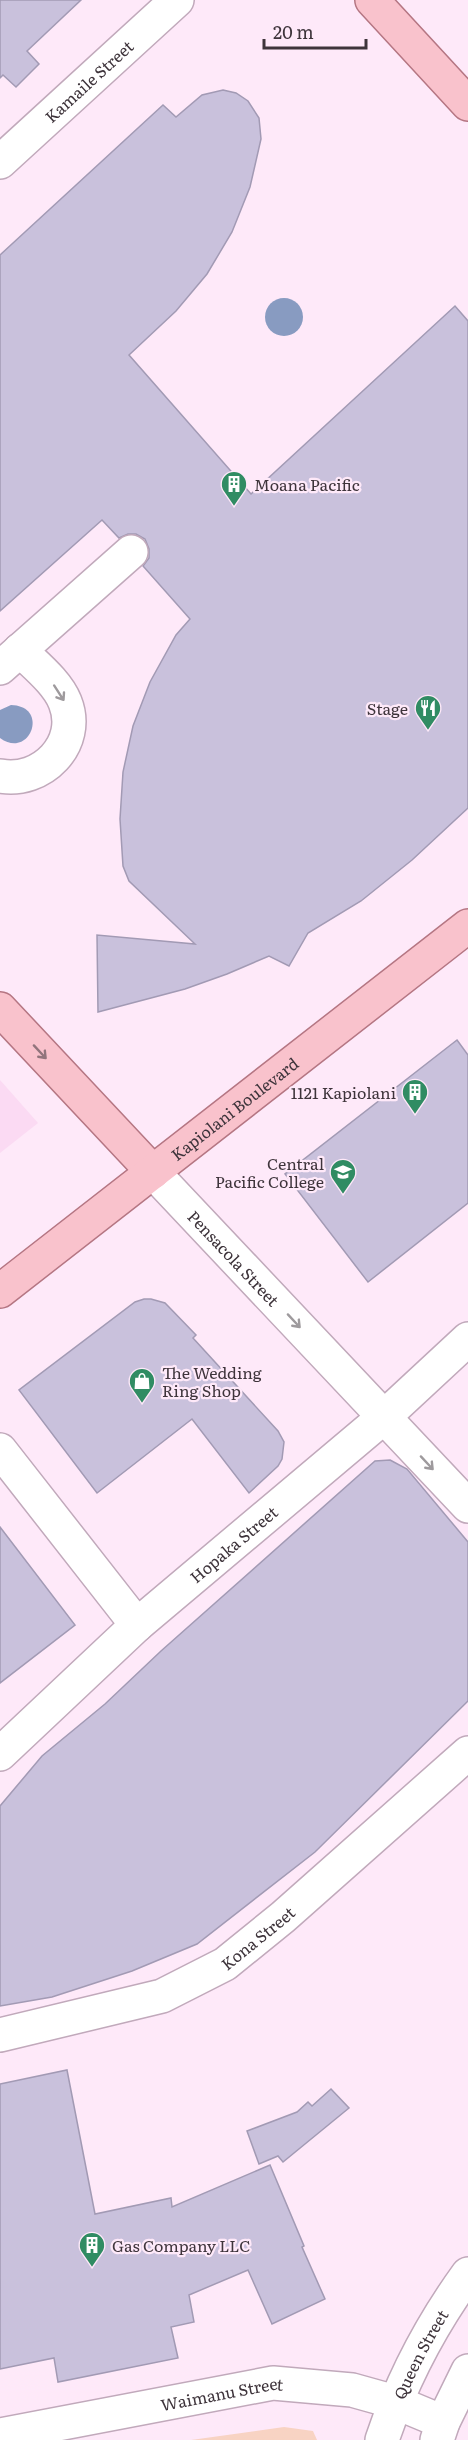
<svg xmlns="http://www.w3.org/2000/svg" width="468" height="2440" viewBox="0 0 468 2440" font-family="Literata,serif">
	<rect width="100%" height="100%" fill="#fee9f9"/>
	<!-- built -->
	<path fill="#fbdaf3" d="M0 1080 38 1123 0 1153Z"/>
	<!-- green -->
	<path fill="#f8d3c3" d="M284 2427 313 2431 317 2440H191Z"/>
	<!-- water -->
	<g fill="#889bc1">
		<circle cx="284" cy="317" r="19"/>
		<path d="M11 705C50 706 30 760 0 738V710Z"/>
	</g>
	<!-- building -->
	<g fill="#c9c1dc" stroke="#a29ab4" stroke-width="1.5">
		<path d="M0 0H81L27 51 39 64 16 87 3 75 0 78Z"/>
		<path d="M223 90 236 93 248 101 259 118 261 139 250 187 232 232 207 274 176 311 129 355 251 494 455 306 468 321V808L412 860 361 901 308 933 289 966 269 956 227 974 185 989 98 1012 97 935 195 944 129 881 123 866 120 819 123 772 133 726 150 682 176 635 190 619 143 566 149 558V549L145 539 136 534H128L119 538 102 520 0 611V255L163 105 176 117 202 95Z"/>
		<path d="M457 1040 468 1055V1203L368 1282 285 1174Z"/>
		<path d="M144 1299H151L165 1303 196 1335 193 1338 278 1431 284 1442 282 1459 278 1466 249 1493 192 1419 97 1493 19 1390 135 1302Z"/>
		<path d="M390 1460 407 1469 468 1542V1701L315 1852 197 1944 132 1971 52 1997 0 2006V1806L42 1756 105 1704 161 1651 375 1461Z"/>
		<path d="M0 1527 75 1625 0 1683Z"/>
		<path d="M67 2070 95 2214 171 2198 172 2207 270 2165 304 2246 302 2247 325 2299 272 2324 248 2270 189 2295 194 2322 171 2327 178 2358 58 2382 54 2358 0 2369V2084Z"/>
		<path d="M331 2089 349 2108 283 2162 278 2156 259 2164 247 2131 297 2112 308 2102 312 2106Z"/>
	</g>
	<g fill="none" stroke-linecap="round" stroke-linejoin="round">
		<!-- minor casing -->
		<g stroke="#c1a9bb" stroke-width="36">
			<g id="minor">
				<path id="s1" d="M0 162 177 0"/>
				<path d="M0 668 131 552"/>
				<path d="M0 776C41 784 82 744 65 702 57 682 35 665 20 650"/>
				<path id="s2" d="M153 1172 468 1506"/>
				<path d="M0 1450 137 1625"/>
				<path id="s3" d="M0 1754 137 1625 384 1417 468 1339"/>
				<path id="s4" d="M0 2035 162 1996 225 1964 283 1917 468 1753"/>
				<path id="s5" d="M0 2435 273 2383 352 2390 395 2402 443 2422"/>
				<path id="s6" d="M382 2440C402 2380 431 2325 468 2274"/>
				<path d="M437 2440 443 2422 468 2371"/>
			</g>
		</g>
		<!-- major casing -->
		<g stroke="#b57683" stroke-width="36">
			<g id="major">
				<path d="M372 0 468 104"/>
				<path d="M0 1009 153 1172"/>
				<path id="s7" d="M0 1291 468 926"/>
			</g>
		</g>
		<!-- minor -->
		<use href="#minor" stroke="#fff" stroke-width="33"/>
		<!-- major -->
		<use href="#major" stroke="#f9c2cc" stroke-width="33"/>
	</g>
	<!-- one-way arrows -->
	<defs><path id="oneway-shaft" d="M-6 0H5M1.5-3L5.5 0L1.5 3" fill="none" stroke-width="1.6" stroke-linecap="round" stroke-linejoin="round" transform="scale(1.5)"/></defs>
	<g stroke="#9e9a9d">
		<use href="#oneway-shaft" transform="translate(59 693) rotate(57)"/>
		<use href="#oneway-shaft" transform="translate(294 1321) rotate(47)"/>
		<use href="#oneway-shaft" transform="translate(427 1463) rotate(47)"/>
	</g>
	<use stroke="#92747c" href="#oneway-shaft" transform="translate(40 1052) rotate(47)"/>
	<!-- icons -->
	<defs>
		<g id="building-pin" transform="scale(1.35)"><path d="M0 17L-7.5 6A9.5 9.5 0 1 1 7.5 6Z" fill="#308c63" stroke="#fee9f9"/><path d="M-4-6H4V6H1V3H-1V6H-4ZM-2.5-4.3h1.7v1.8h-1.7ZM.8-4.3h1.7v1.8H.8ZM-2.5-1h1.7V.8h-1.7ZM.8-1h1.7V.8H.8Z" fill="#fff"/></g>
		<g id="restaurant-pin" transform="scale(1.35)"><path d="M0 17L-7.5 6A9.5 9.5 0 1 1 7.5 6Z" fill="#308c63" stroke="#fee9f9"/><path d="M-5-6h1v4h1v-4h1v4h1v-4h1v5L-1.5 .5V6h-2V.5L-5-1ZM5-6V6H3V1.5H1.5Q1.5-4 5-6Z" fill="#fff"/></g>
		<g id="university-pin" transform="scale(1.35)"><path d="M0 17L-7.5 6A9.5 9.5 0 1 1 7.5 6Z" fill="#308c63" stroke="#fee9f9"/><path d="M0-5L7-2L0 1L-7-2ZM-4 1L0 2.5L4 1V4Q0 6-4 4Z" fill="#fff"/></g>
		<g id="shop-pin" transform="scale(1.35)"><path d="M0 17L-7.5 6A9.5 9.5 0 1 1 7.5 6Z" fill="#308c63" stroke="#fee9f9"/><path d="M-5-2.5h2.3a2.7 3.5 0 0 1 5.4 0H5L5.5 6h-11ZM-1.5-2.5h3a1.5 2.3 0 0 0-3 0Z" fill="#fff"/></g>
	</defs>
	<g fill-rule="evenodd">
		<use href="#building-pin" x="234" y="484"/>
		<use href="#restaurant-pin" x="428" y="708"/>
		<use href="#building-pin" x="415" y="1092"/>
		<use href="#university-pin" x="343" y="1172"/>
		<use href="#shop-pin" x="142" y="1381"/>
		<use href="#building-pin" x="92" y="2245"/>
	</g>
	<g text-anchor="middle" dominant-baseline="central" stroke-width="4.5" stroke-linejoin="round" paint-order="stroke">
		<!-- street labels -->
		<g font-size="16" fill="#3e343b" stroke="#fee9f9">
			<text stroke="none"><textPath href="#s1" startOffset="120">Kamaile Street</textPath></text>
			<text stroke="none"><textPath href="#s7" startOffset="297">Kapiolani Boulevard</textPath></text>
			<text stroke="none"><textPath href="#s2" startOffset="118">Pensacola Street</textPath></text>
			<text stroke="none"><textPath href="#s3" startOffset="314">Hopaka Street</textPath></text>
			<text stroke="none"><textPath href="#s4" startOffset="279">Kona Street</textPath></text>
			<text stroke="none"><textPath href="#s6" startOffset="94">Queen Street</textPath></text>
			<text stroke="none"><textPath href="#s5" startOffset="226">Waimanu Street</textPath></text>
		</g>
		<!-- poi labels -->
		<g font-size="16" fill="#3e343b" stroke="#fee9f9" text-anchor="start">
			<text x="254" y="484">Moana Pacific</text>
			<text x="408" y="708" text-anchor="end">Stage</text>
			<text x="396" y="1092" text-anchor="end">1121 Kapiolani</text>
			<text x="324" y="1163" text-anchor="end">Central<tspan x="324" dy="18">Pacific College</tspan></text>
			<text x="162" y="1372">The Wedding<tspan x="162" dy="18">Ring Shop</tspan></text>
			<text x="112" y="2245">Gas Company LLC</text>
		</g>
	</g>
	<!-- scale -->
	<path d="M264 39v9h102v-9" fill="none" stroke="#3e343b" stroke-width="3"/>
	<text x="273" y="39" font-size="18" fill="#3e343b" stroke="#fee9f9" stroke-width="4.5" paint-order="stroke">20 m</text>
</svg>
